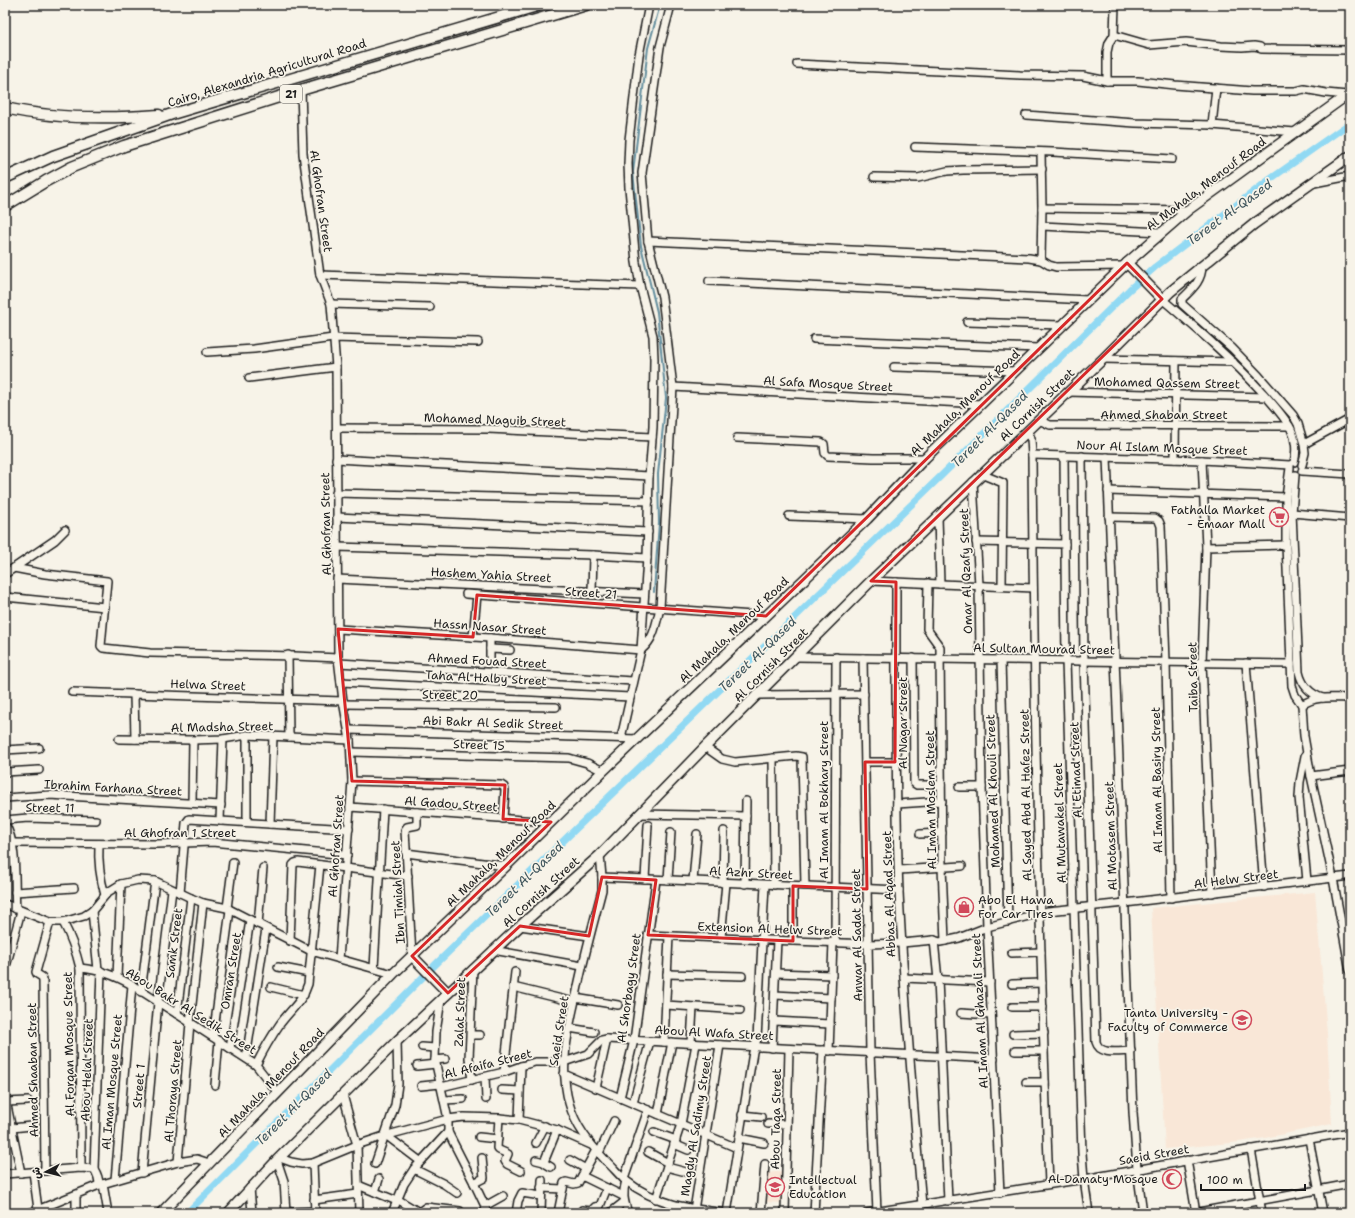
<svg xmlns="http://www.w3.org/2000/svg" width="1355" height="1218" viewBox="0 0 1355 1218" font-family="'Shantell Sans','Playpen Sans Arabic',sans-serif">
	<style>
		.built { fill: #f9e7d7 }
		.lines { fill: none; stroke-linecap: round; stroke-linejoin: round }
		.stream { stroke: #628d9d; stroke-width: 2 }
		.canal { stroke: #91d9f3; stroke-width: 7 }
		.minor-casing { stroke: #1c1c1c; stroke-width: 10 }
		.major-casing { stroke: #1c1c1c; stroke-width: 12 }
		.highway-casing { stroke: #1c1c1c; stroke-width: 13 }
		.minor { stroke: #f7f3e8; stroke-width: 7 }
		.major { stroke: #f7f3e8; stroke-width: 9 }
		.highway { stroke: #f7f3e8; stroke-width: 10 }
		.marked { fill: none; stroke: #d62828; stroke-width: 3; stroke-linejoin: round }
		.labels { text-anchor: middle; stroke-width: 3.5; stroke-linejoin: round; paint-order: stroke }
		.shield { fill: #f7f3e8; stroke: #5e5c59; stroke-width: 1 }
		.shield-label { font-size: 11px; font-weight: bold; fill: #1c1c1c }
		.street-label { font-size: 12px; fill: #1c1c1c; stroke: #f7f3e8 }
		.poi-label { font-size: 12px; fill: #1c1c1c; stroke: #f7f3e8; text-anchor: end }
		.water-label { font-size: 13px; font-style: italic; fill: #3f555c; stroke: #f7f3e8 }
	</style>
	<rect width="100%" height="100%" fill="#f7f3e8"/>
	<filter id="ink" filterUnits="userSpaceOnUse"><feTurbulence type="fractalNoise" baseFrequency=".025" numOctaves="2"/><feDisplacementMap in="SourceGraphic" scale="8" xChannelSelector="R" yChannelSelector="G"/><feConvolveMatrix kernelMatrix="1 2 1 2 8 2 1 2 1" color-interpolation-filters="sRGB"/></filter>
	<g filter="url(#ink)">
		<g class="built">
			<path d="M1315 892 1327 1033 1332 1124 1265 1138 1232 1143 1165 1149 1151 908Z"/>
			<path d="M783 1171 782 1203 766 1202 768 1173Z"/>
		</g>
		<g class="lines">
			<path class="stream" d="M654 592 659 523 658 474 666 398 657 312 641 246 633 172 648 48 660 5"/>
			<path class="canal" d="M187 1213 437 963 942 475 1130 289 1155 267 1269 180 1350 123"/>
			<defs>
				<g id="minor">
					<path d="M1114 35 1149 45 1186 42 1221 46 1242 47 1254 46 1260 47 1261 49 1350 50"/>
					<path d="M797 64 1020 75 1083 76 1107 81H1138L1175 85 1252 91H1296L1304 89 1326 93 1347 95"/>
					<path d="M1107 81V52L1109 43 1114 35 1115 5"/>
					<path d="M301 90 303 154 320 275 331 304 336 367 338 658 343 701 350 740 352 781 339 959"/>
					<path d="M1026 115 1135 123 1212 125 1295 132"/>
					<path d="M1212 125 1216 88"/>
					<path d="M915 147 1053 152 1172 159"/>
					<path d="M874 177 918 178 947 171 963 170 1042 169"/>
					<path d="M1314 183 1350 176"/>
					<path d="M1042 208 1188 210"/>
					<path d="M1042 226 1161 232"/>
					<path d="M648 241 1029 258 1041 260 1049 265 1056 267 1124 266"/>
					<path d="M1041 260 1042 208 1041 152"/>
					<path d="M1202 266C1202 281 1192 289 1182 299V304L1232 348 1259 376 1293 415 1298 424 1304 444 1305 453 1302 465"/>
					<path d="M320 275 640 286"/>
					<path d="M709 281 1088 300"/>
					<path d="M1162 299C1197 329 1232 359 1263 393 1273 404 1284 416 1291 429 1296 439 1297 452 1294 462"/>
					<path d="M331 304 430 307"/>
					<path d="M967 322 1061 325"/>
					<path d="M814 339 1038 348"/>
					<path d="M207 352 254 349 333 338 478 342"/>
					<path d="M1103 359 1233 362"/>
					<path d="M894 367 1015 371"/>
					<path d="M249 378 336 367"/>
					<path d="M673 387 981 404"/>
					<path d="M1068 392 1266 397"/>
					<path d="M1039 420 1050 425H1057L1289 426"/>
					<path d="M337 428 488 429 652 437"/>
					<path d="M1028 430 1031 439 1032 455C1034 698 1039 941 1049 1184"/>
					<path d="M737 438 821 442 824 444 825 453 828 456 873 458H925"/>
					<path d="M1304 444 1350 419"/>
					<path d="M1032 455 1202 460 1290 465"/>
					<path d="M1064 456 1066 661 1082 1153 1084 1179 1089 1213"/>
					<path d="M1082 456 1084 661 1096 1042C1100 1056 1120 1051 1131 1051"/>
					<path d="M1107 457 1133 1112 1137 1169 1143 1213"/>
					<path d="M336 459 649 476"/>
					<path d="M1175 459 1176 361"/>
					<path d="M1202 460 1206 547 1202 663 1212 893"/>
					<path d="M1290 468 1286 497V545L1292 686 1295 695 1302 705 1304 736 1311 776 1333 878 1350 971"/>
					<path d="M1302 471 1350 474"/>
					<path d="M981 474 1003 483 1002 586"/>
					<path d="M1295 475 1292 513 1299 672C1302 685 1310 694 1323 698"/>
					<path d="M973 482 979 585 982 787 987 927 1000 1193"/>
					<path d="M1108 491 1286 497"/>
					<path d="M336 493 649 501"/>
					<path d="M1292 513 1350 518"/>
					<path d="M789 516 867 519"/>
					<path d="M337 517 648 532"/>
					<path d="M938 517 940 584"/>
					<path d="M1109 517 1155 518 1159 521 1161 526 1166 662 1171 898"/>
					<path d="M976 542 1065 544"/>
					<path d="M337 547 593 555 647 558"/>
					<path d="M1206 547 1286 545"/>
					<path d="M14 568 45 574 107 581 101 646 103 648 150 653 295 656 338 658"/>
					<path d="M5 574 55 540 65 530"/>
					<path d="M337 579 644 594"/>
					<path d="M871 581 1033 588"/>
					<path d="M896 582C896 686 895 789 899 892 904 997 913 1101 922 1205"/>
					<path d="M928 583 927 629 940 647V650L942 867 945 941"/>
					<path d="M592 591 593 555"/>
					<path d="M466 594 766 616"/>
					<path d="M5 597 105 607"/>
					<path d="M338 629 490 638 641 650"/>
					<path d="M473 637 477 595"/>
					<path d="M490 649 510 650"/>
					<path d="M641 650C654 640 656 624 660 608L673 387 662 297 648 241 642 173 660 47 671 5"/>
					<path d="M288 655 289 737"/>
					<path d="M796 657 1291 664"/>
					<path d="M863 658 870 1053 877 1212"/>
					<path d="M913 658 914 783 917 785H941"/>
					<path d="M490 659V638"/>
					<path d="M1001 660 1008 922"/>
					<path d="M339 663 633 681"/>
					<path d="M1246 663 1264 887"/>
					<path d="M341 682 630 697"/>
					<path d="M72 692 343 701"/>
					<path d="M134 694 135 739"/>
					<path d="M758 695 864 694"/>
					<path d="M344 704 556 707"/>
					<path d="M1302 705C1316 695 1333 698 1350 698"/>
					<path d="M349 730 637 739"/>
					<path d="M247 735V822"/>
					<path d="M621 738 641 650 647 558 649 476 653 427 654 359 653 336 640 286 636 262 629 188 628 164 629 140 639 55 649 5"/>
					<path d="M119 739 193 740 223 739 247 735 350 740"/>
					<path d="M705 747 722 759 735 762 796 756 802 757 805 886"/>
					<path d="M5 750 39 748"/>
					<path d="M352 752 569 758 587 763 603 771"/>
					<path d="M1305 756 1300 782 1299 797 1307 881"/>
					<path d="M773 758 774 885"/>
					<path d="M865 762H895"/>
					<path d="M5 772 39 770"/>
					<path d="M1311 776 1350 771"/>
					<path d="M352 781 501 785 504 787 505 790 503 819"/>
					<path d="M959 787H982"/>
					<path d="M5 798 49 795 221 805"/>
					<path d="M192 803 193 740"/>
					<path d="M897 804 942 801"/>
					<path d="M350 807 551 822"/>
					<path d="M640 814 746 816"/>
					<path d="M5 820 28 818 96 820"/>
					<path d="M220 821 223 739"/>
					<path d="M5 824C18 845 14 883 16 909"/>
					<path d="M270 824 273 736"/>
					<path d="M920 834 942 833"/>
					<path d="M13 843 157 844 212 842 347 855"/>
					<path d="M99 844C98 862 100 878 105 895"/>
					<path d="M406 853 506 866"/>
					<path d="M600 855 602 877V890C593 925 583 960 576 996 568 1031 559 1067 569 1103 575 1126 590 1144 606 1161 613 1167 618 1174 625 1180 657 1205 689 1209 727 1213"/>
					<path d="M899 870 962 866"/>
					<path d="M602 877 899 890"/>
					<path d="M645 879 648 825"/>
					<path d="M668 880 671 832"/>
					<path d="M693 881 697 834"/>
					<path d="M723 883 724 831"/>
					<path d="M745 884 746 801"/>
					<path d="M15 892 74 888"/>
					<path d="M180 893 186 823 189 819 349 829"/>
					<path d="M5 904 50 922H63L84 916 92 911 108 892 121 884 138 880 155 881 191 898 203 903 227 908 311 951 393 974"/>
					<path d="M227 908 233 862"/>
					<path d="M92 911 98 970"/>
					<path d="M63 922C71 937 76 951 80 968L81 1168"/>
					<path d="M258 924 263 868"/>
					<path d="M520 926 589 936"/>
					<path d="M648 935 868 944 902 943 934 940 940 942 959 938 987 927 1048 911 1125 903 1350 876"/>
					<path d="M721 938 726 883"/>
					<path d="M934 940 938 980 948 1201"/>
					<path d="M290 941 293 865 295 863 298 862 408 876"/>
					<path d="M793 941V886"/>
					<path d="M835 942 836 657"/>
					<path d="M493 950 582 966"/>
					<path d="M1012 953 1041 952"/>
					<path d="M412 956 405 830 407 827 417 825V812"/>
					<path d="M7 963 21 911"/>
					<path d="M278 967 309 973"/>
					<path d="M80 968C100 970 114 975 132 985L256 1065 278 1093"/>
					<path d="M374 968 383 809"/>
					<path d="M776 973 832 975"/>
					<path d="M667 974 742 976"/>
					<path d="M117 977 121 884"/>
					<path d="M904 978 990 982"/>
					<path d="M1012 984 1042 983"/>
					<path d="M271 987 304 995"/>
					<path d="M513 987 574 1002"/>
					<path d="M141 992 155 881"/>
					<path d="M775 995 831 998"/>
					<path d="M575 998 618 1005"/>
					<path d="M441 1000 436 1032 435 1060 448 1119V1132L474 1183 485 1206 486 1213"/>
					<path d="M666 1005 740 1010"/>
					<path d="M1012 1007H1043"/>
					<path d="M961 1013 991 1015"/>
					<path d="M177 1014 191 898"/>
					<path d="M774 1021 830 1024"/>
					<path d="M569 1028 594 1032"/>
					<path d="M1013 1034 1044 1033"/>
					<path d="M471 1035H480"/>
					<path d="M213 1037 230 910"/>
					<path d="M664 1042 669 936"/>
					<path d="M691 1043 693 1007"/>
					<path d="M422 1047 435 1048"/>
					<path d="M230 1048 250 920"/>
					<path d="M772 1048 777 940"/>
					<path d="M829 1051 833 942"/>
					<path d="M1015 1051H1044"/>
					<path d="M246 1058 266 929"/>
					<path d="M435 1060 445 1059"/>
					<path d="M256 1065C263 1051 271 1037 280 1024 290 1010 303 1001 308 984L320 865"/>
					<path d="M417 1066 436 1064"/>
					<path d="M504 1072 515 972"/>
					<path d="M564 1074 737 1148"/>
					<path d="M485 1077 486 1099"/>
					<path d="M472 1080 469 1058 473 969"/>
					<path d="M1026 1082H1045"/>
					<path d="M215 1085 219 1041"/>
					<path d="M421 1086 440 1084"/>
					<path d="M441 1087 504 1072 521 1066 535 1062H564L588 1054 602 1040 607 1039 994 1059"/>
					<path d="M596 1088 607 1039"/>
					<path d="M502 1090 520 1091"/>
					<path d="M343 1095 357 1145 359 1213"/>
					<path d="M5 1096 21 1173"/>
					<path d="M620 1098 634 1040 656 880"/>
					<path d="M444 1100 463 1099"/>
					<path d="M6 1102 28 1101"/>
					<path d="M633 1103 650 1041"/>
					<path d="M658 1114 672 1042"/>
					<path d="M742 1115 761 1117"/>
					<path d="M499 1118 497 1148 499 1150 508 1154 505 1161 507 1164 521 1171"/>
					<path d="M519 1120 521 1066"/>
					<path d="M768 1124H787"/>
					<path d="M12 1128 31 1126"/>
					<path d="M654 1132 676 1140"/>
					<path d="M387 1136 420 1161"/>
					<path d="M479 1137 498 1139"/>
					<path d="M739 1138 764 1143"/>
					<path d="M1309 1139 1323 1213"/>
					<path d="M536 1143 545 1126"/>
					<path d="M674 1144 688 1150"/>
					<path d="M1251 1149 1262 1213"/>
					<path d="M648 1152 668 1163"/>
					<path d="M599 1153 614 1121"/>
					<path d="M280 1158 291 1162 302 1164 313 1163 357 1145 384 1136 448 1119 464 1117 499 1118 519 1120 557 1130 591 1145"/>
					<path d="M277 1160 284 1181 286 1213"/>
					<path d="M536 1160 544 1162"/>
					<path d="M570 1160 586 1169"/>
					<path d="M1187 1160 1196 1213"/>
					<path d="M178 1162 190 1023 203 903"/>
					<path d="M313 1163 315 1213"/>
					<path d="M375 1164 395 1105 398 1084 397 1041"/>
					<path d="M551 1167 546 1164 544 1162 557 1130"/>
					<path d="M667 1167 686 1172"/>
					<path d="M94 1169 101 971"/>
					<path d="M414 1169 444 1184 457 1193"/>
					<path d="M45 1171 43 980 42 977 37 974 36 972 50 922"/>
					<path d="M33 1172 38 1209"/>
					<path d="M142 1173 158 1002 172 890"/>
					<path d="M5 1174 81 1168 94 1169C98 1175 99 1179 99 1185"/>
					<path d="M582 1176 623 1196"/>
					<path d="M624 1179 648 1110"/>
					<path d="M115 1180 132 985"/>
					<path d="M626 1181C622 1193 624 1201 628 1213"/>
					<path d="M474 1183 484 1178 482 1158"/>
					<path d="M103 1184 108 1213"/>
					<path d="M358 1185 397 1201"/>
					<path d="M250 1188 252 1213"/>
					<path d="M541 1188 563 1189"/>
					<path d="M375 1192 379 1179"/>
					<path d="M76 1195V1213"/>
					<path d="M397 1199 419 1212 426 1207 460 1211"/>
					<path d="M656 1199 681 1124 696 1044"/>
					<path d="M314 1200 358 1194"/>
					<path d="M485 1206 503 1196"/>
					<path d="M694 1210 720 1045"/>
					<path d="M286 1212 315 1211"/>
					<path d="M30 1213 99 1185 178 1162 197 1159 209 1163"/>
					<path d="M392 1213 404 1184 414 1169 448 1132"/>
					<path d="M516 1213 518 1201 522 1193 541 1196"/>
					<path d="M541 1213 542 1180"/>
					<path d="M558 1213 564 1183 566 1182 574 1184 578 1183 596 1150"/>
					<path d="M580 1213 582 1210 591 1211 595 1207 600 1206 607 1188"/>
					<path d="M610 1213 624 1202"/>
					<path d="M727 1213 753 1052 757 1039 765 885"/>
					<path d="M761 1213 765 1164"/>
					<path d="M785 1213 789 1049"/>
					<path d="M814 1213 823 1050"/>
					<path d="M867 1213 1084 1179 1350 1132"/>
					<path d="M1193 1213 1350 1184"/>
				</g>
				<g id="major">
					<path d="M1127 263 1162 299"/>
					<path d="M412 956 448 993"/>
					<path d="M161 1213 393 974 506 866 603 771 766 616 867 519 925 458 1127 263 1188 210 1350 93"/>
					<path d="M228 1213 277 1160 397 1041 520 926 600 855 705 747 871 581 1103 359 1170 292 1254 224 1350 156"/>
				</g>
				<g id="highway">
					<path d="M5 108C55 119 108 119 159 115"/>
					<path d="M5 178 53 156 172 114 540 5"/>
					<path d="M5 206 46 181 72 167 124 146 301 90 586 5"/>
				</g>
			</defs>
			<use href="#minor" class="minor-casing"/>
			<use href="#major" class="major-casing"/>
			<use href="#highway" class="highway-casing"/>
			<use href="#minor" class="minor"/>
			<use href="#major" class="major"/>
			<use href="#highway" class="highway"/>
		</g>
	</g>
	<path class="marked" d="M1127 263 1162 299 871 581 896 582 895 762H865L867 889 793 886V941L648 935 656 880 602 877 589 936 520 926 448 993 412 956 551 822 503 819 505 785 352 781 338 629 473 637 477 595 766 616Z"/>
	<defs>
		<symbol id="supermarket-ring" viewBox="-11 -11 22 22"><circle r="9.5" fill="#f7f3e8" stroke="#d1495b" stroke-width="1.5"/><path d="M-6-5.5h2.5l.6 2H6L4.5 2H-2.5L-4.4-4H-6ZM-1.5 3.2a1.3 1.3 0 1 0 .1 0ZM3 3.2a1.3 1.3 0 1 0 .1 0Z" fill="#d1495b"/></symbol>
		<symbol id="shop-ring" viewBox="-11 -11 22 22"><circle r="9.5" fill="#f7f3e8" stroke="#d1495b" stroke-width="1.5"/><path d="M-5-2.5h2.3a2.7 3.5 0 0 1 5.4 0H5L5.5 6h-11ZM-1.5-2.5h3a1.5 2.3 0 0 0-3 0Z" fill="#d1495b"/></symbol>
		<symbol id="university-ring" viewBox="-11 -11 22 22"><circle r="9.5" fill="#f7f3e8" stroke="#d1495b" stroke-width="1.5"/><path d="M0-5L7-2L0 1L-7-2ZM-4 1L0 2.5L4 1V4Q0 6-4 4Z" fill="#d1495b"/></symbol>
		<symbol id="mosque-ring" viewBox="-11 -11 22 22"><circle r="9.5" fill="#f7f3e8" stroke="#d1495b" stroke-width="1.5"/><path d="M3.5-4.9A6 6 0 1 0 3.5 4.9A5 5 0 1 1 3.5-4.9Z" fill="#d1495b"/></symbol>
		<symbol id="school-ring" viewBox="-11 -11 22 22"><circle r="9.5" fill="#f7f3e8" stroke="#d1495b" stroke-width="1.5"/><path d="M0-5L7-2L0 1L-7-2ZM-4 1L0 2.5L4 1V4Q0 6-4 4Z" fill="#d1495b"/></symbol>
	</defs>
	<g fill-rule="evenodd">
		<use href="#supermarket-ring" x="1268" y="506" width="22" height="22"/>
		<use href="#shop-ring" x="953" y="896" width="22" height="22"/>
		<use href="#university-ring" x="1231" y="1009" width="22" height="22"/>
		<use href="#mosque-ring" x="1161" y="1168" width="22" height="22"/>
		<use href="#school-ring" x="764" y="1176" width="22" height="22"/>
	</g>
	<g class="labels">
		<rect class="shield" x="280" y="85" width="22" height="18" rx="3"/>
		<g class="shield-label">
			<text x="291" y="98">21</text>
		</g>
		<g class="street-label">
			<text transform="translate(267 73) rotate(-17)" y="4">Cairo, Alexandria Agricultural Road</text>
			<text transform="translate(1206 184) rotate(-37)" y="4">Al Mahala, Menouf Road</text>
			<text transform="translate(321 201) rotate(82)" y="4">Al Ghofran Street</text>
			<text transform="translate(1167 383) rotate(1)" y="4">Mohamed Qassem Street</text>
			<text transform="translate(828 384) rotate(3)" y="4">Al Safa Mosque Street</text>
			<text transform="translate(965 403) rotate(-44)" y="4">Al Mahala, Menouf Road</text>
			<text transform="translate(1037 405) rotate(-44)" y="4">Al Cornish Street</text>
			<text x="1164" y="419">Ahmed Shaban Street</text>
			<text transform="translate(495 420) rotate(2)" y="4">Mohamed Naguib Street</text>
			<text transform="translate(1162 448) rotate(2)" y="4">Nour Al Islam Mosque Street</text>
			<text transform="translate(326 524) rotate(-91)" y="4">Al Ghofran Street</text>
			<text transform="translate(966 571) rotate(-92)" y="4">Omar Al Qzafy Street</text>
			<text transform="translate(491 575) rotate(3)" y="4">Hashem Yahia Street</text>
			<text transform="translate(591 593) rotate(4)" y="4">Street 21</text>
			<text transform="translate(490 627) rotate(4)" y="4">Hassn Nasar Street</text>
			<text transform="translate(734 630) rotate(-44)" y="4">Al Mahala, Menouf Road</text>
			<text transform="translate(1044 649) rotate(1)" y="4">Al Sultan Mourad Street</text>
			<text transform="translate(487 661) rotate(3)" y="4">Ahmed Fouad Street</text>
			<text transform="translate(771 665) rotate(-45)" y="4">Al Cornish Street</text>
			<text transform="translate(1193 677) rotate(-91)" y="4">Taiba Street</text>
			<text transform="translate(486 678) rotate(3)" y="4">Taha Al Halby Street</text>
			<text transform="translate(208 685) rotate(2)" y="4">Helwa Street</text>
			<text transform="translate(450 695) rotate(1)" y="4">Street 20</text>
			<text transform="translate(493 723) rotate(2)" y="4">Abi Bakr Al Sedik Street</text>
			<text transform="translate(903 723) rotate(-90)" y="4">Al Nagar Street</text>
			<text transform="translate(222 727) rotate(-1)" y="4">Al Madsha Street</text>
			<text transform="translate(479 745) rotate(2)" y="4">Street 15</text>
			<text transform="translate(1076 770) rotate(-92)" y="4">Al Etimad Street</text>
			<text transform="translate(1157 780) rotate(-91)" y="4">Al Imam Al Basiry Street</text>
			<text transform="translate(113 788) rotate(3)" y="4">Ibrahim Farhana Street</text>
			<text transform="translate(993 791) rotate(-92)" y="4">Mohamed Al Khouli Street</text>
			<text transform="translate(1026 795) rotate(-91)" y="4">Al Sayed Abd Al Hafez Street</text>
			<text transform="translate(824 800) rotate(-90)" y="4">Al Imam Al Bokhary Street</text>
			<text transform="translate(931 800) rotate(-91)" y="4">Al Imam Moslem Street</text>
			<text transform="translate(451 804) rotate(4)" y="4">Al Gadou Street</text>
			<text transform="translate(50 808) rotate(1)" y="4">Street 11</text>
			<text transform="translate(1060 823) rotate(-92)" y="4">Al Mutawakel Street</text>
			<text x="180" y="837">Al Ghofran 1 Street</text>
			<text transform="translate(1111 836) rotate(-92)" y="4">Al Motasem Street</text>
			<text transform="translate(336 846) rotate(-86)" y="4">Al Ghofran Street</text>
			<text transform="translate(501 854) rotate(-44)" y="4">Al Mahala, Menouf Road</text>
			<text transform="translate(751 873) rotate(3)" y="4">Al Azhr Street</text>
			<text transform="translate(1236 879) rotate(-7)" y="4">Al Helw Street</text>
			<text transform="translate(398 892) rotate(-93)" y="4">Ibn Timiah Street</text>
			<text transform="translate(541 892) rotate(-42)" y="4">Al Cornish Street</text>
			<text transform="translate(889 894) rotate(-92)" y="4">Abbas Al Aqad Street</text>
			<text transform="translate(770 929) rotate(2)" y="4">Extension Al Helw Street</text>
			<text transform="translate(857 935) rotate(-91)" y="4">Anwar Al Sadat Street</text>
			<text transform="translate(174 943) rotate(-83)" y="4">Samk Street</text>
			<text transform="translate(231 971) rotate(-81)" y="4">Omran Street</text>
			<text transform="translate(629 988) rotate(-82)" y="4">Al Shorbagy Street</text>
			<text transform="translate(191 1011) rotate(32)" y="4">Abou Bakr Al Sedik Street</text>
			<text transform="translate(980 1011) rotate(-93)" y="4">Al Imam Al Ghazali Street</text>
			<text transform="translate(460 1012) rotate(-88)" y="4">Zalat Street</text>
			<text transform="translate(559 1031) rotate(-81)" y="4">Saeid Street</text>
			<text transform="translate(714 1033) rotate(3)" y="4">Abou Al Wafa Street</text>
			<text transform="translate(69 1044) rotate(-91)" y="4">Al Forqan Mosque Street</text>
			<text transform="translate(488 1064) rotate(-14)" y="4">Al Afaifa Street</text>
			<text transform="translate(33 1070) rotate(-91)" y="4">Ahmed Shaaban Street</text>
			<text transform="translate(87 1070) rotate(-88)" y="4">Abou Helal Street</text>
			<text transform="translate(112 1082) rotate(-85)" y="4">Al Iman Mosque Street</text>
			<text transform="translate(271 1083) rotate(-46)" y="4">Al Mahala, Menouf Road</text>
			<text transform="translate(139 1086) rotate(-85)" y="4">Street 1</text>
			<text transform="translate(173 1091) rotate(-85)" y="4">Al Thoraya Street</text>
			<text transform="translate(776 1119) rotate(-89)" y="4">Abou Taqa Street</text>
			<text transform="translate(696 1126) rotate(-81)" y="4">Magdy Al Sadimy Street</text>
			<text transform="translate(1154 1155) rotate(-10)" y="4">Saeid Street</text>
		</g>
		<g class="poi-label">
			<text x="1265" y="514">Fathalla Market<tspan x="1265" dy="14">- Emaar Mall</tspan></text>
			<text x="978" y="904" text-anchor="start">Abo El Hawa<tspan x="978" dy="14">For Car Tires</tspan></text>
			<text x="1228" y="1017">Tanta University -<tspan x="1228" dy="14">Faculty of Commerce</tspan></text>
			<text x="1158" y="1183">Al-Damaty Mosque</text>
			<text x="789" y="1184" text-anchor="start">Intellectual<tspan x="789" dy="14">Education</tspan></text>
		</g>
		<g class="water-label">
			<text transform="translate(1229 212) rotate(-36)" y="5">Tereet Al-Qased</text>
			<text transform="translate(989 429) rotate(-45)" y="5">Tereet Al-Qased</text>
			<text transform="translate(757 654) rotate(-44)" y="5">Tereet Al-Qased</text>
			<text transform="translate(524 879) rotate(-44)" y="5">Tereet Al-Qased</text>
			<text transform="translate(293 1107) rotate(-45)" y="5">Tereet Al-Qased</text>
		</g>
	</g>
	<rect width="1355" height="1218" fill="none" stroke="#f7f3e8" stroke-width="20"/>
	<rect x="10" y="10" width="1335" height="1198" fill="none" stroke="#1c1c1c" stroke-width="1.5" filter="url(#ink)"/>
	<g transform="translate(46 1172) rotate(263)" stroke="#f7f3e8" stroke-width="3" paint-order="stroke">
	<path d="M0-3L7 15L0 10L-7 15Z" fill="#1c1c1c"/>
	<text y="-6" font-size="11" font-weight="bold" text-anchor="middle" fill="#1c1c1c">ش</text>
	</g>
	<path d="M1201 1184v6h104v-6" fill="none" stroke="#1c1c1c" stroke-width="2"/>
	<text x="1207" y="1184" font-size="12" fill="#1c1c1c" stroke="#f7f3e8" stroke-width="3" paint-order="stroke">100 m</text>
</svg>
